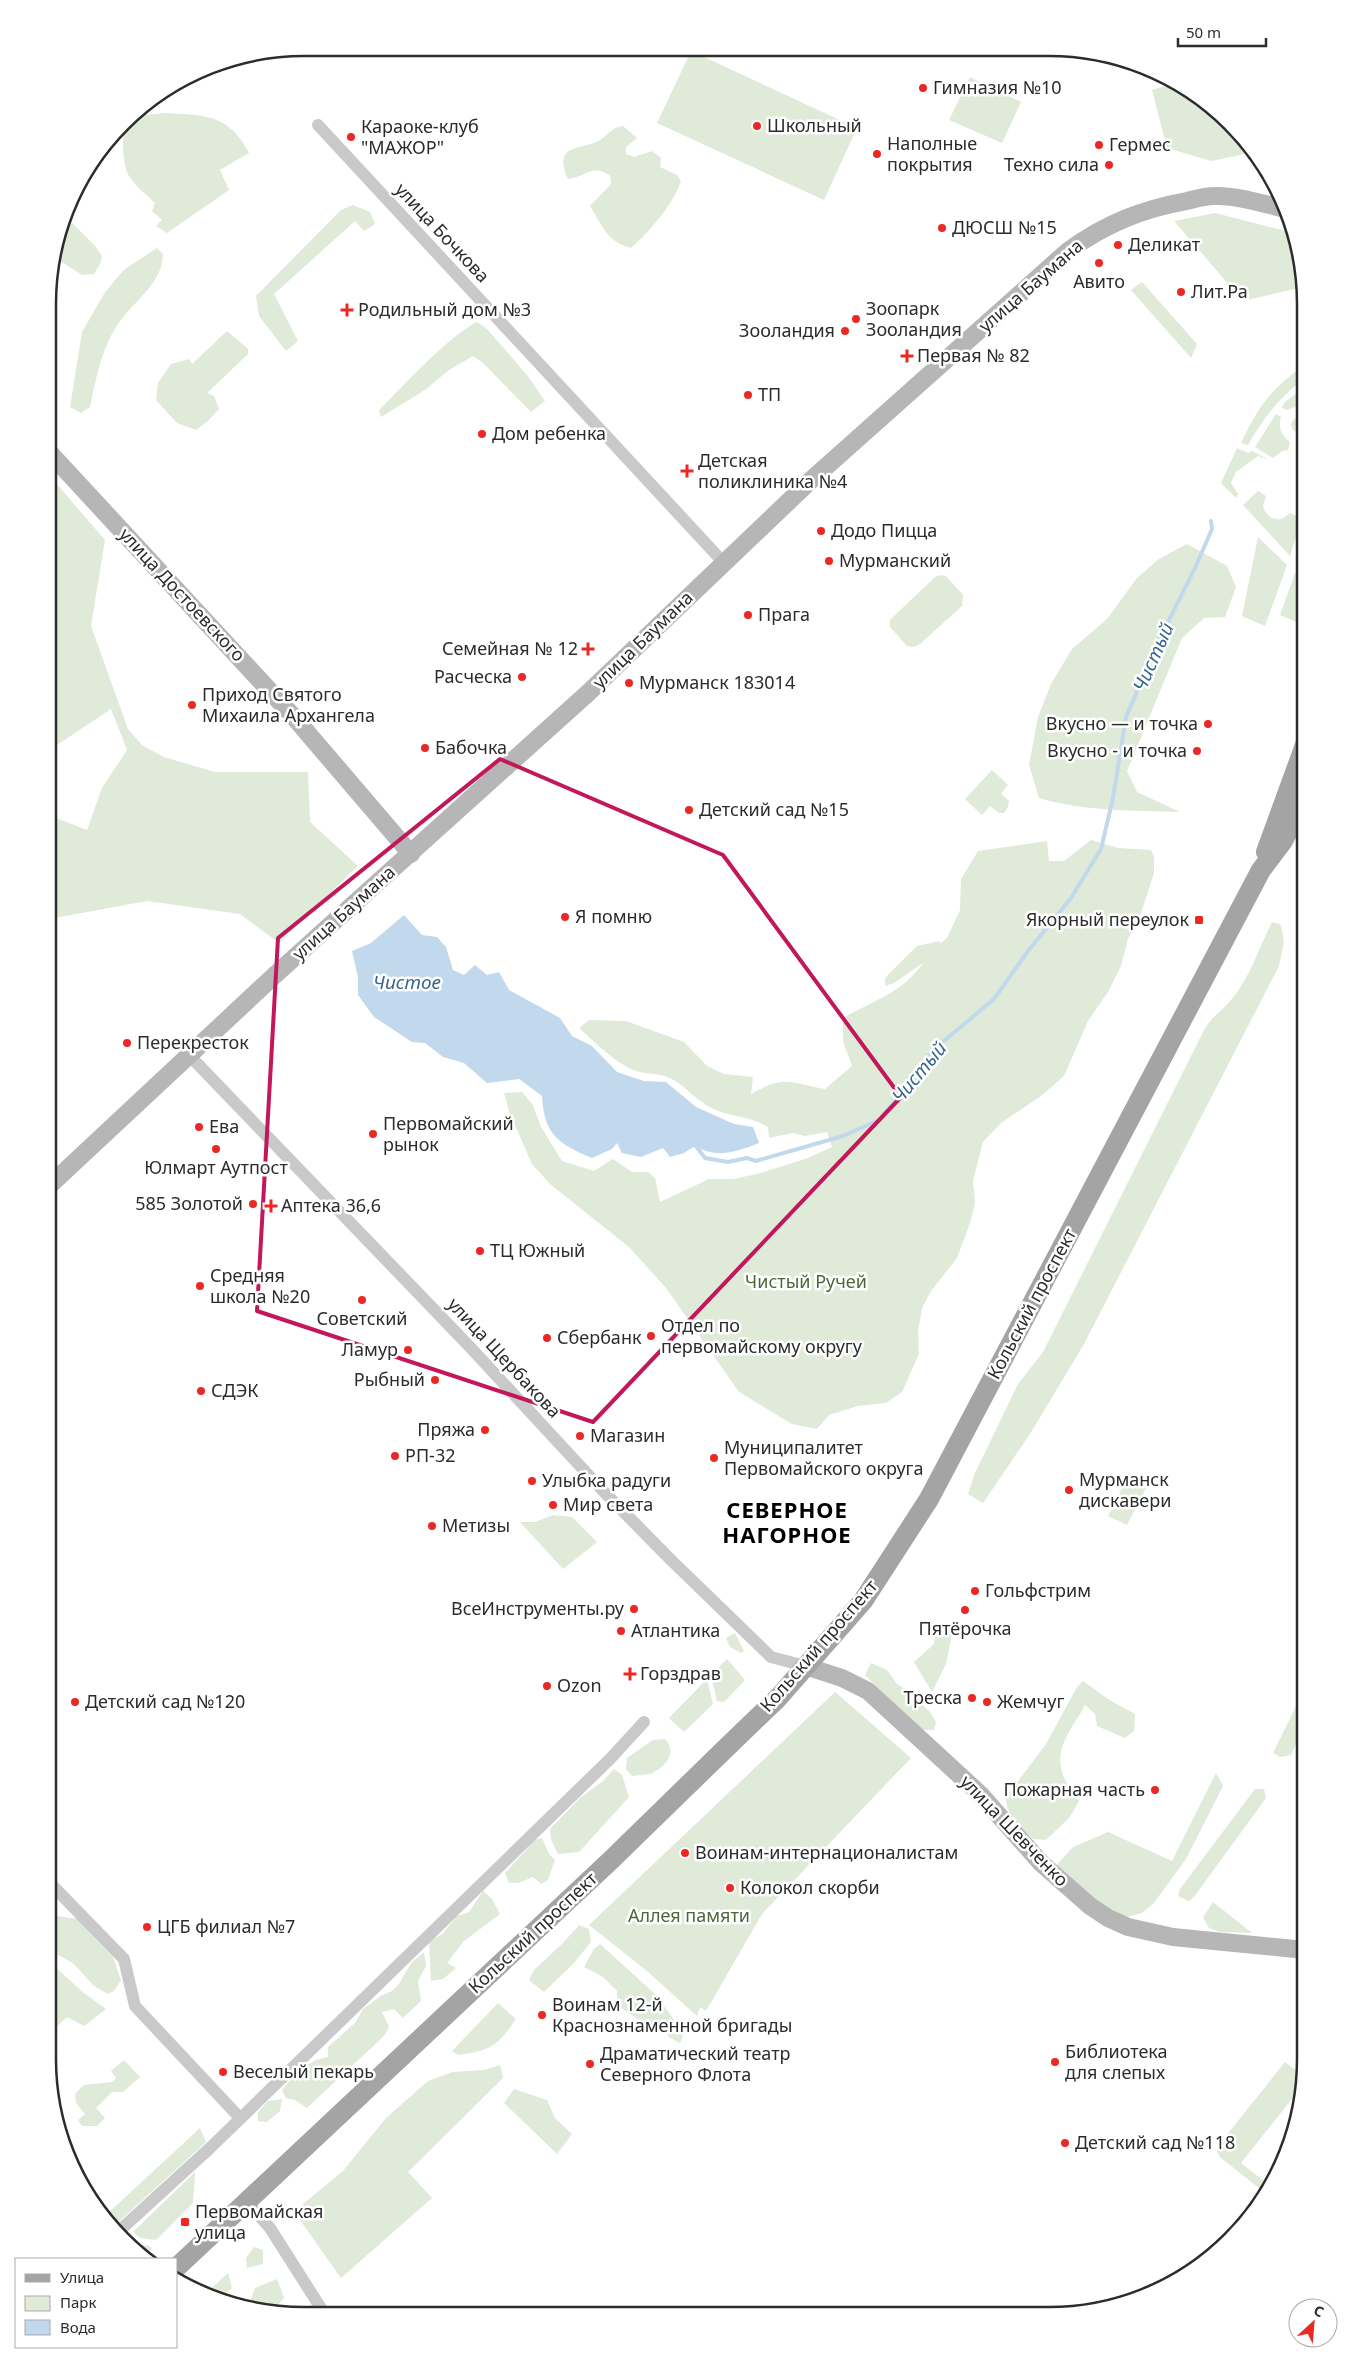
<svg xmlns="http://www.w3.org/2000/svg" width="1353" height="2363" viewBox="0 0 1353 2363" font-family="'Noto Sans',sans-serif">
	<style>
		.green { fill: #e0ead8; fill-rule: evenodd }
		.water { fill: #c2d8ec }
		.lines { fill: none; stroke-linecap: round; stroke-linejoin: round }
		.stream { stroke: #c2d8ec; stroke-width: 4 }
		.street { stroke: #c9c9c9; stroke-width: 12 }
		.secondary { stroke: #b6b6b6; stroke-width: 18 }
		.primary { stroke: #a4a4a4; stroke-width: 20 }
		.marked { fill: none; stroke: #c2185b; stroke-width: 4; stroke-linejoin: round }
		.poi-dot { fill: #ec2824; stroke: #fff; stroke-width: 2 }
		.labels { text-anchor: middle; stroke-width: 5; stroke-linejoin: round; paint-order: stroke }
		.poi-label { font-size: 18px; fill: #2c2c2c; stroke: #fff; text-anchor: start }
		.street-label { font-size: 18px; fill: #2c2c2c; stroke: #fff }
		.park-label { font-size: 18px; fill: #4a6838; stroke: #fff }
		.water-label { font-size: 19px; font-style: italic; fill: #376590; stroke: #fff }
		.district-label { font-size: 22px; font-weight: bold; letter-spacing: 1px; fill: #000; stroke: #fff }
		.rim { fill: none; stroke: #2c2c2c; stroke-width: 2.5 }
	</style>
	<rect width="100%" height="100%" fill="#fff"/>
	<g class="green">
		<path d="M691 51 857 128 824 200 657 123Z"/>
		<path d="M970 77 1021 102 1002 143 949 120Z"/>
		<path d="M1176 83 1218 111 1254 152 1211 161 1167 148 1152 90Z"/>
		<path d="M163 113C202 115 229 113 249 153L220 170 229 190 167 233 156 226 162 220 152 211 155 203C147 195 131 183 127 172 123 162 120 126 129 120 138 114 152 115 163 113Z"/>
		<path d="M623 126 637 138 626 147V154L634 157 652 151 661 158 660 167 677 175 681 181C673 205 649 232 631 248 607 242 602 225 590 206L611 184 610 176C593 163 586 177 568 179 552 142 582 151 600 140 609 134 612 127 623 126Z"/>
		<path d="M353 205 370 212 375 224 364 231 355 221 274 294 298 341 286 351 259 316 256 296 341 210Z"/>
		<path d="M1215 213 1294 233 1303 287 1243 301 1174 221Z"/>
		<path d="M66 217 95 246 102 256 100 264 94 274 82 275 54 257Z"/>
		<path d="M157 248 163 254C162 286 132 301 116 327 101 351 96 379 90 407L81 413 70 407 82 332 104 294 115 280 125 269Z"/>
		<path d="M1142 282 1197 344 1191 358 1131 290Z"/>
		<path d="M477 322 487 329 528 376 545 401 531 412 482 362 473 356 449 370 425 390 381 417 379 410 387 402C410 379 449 336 477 322Z"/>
		<path d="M227 331 248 349V354L207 393 214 396 219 409 209 420 196 430 177 423 156 400 158 383 171 364 189 359 192 364Z"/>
		<path d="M1305 365V378C1280 397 1263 418 1248 445L1241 443C1259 406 1271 388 1305 365Z"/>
		<path d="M1305 386V408L1295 407 1287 410 1282 408 1284 403Z"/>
		<path d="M1276 414 1281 417C1278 428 1281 435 1290 442L1288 450 1282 451 1273 458 1255 447Z"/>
		<circle cx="1298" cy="425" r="7"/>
		<path d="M1305 442V465L1302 457 1296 452 1298 443Z"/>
		<path d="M1237 448 1248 453 1252 451 1271 461 1258 456 1236 472 1231 483 1238 494 1236 498 1221 483Z"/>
		<path d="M49 475 105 540 91 626 128 729 143 746 164 757 215 772H308L310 822 358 866 279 943 240 914 147 901 49 919ZM111 709 127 750 102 788 87 830 56 818 57 745Z"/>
		<path d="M1258 491 1266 496 1263 506C1266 516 1272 520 1282 519L1290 513 1302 518 1290 556 1243 505Z"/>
		<path d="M1258 537 1287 565 1265 626 1242 616Z"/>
		<path d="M1187 544 1227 566 1236 587 1225 617 1204 618 1182 638 1127 771 1137 792 1180 812C1133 810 1085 812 1039 798L1029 765 1038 717 1051 684 1072 649 1107 619 1137 578 1159 559Z"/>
		<path d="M1295 573 1305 584V614L1301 612 1296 622 1280 615Z"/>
		<path d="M941 575 946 576 963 595 962 606 920 644 914 647 907 646 890 627V620L935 577Z"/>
		<path d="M992 770 1008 785 1001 794 1009 801 1008 807 1004 813H999L990 806 982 815 965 799Z"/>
		<path d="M1091 840 1118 848 1151 850 1154 857V873L1140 916 1128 939 1121 966 1108 992 1088 1021 1064 1076 1041 1096 1001 1123 983 1142 973 1181 975 1203 970 1223 957 1258 931 1291 922 1308 918 1332 919 1354 902 1392 886 1403 858 1406 829 1415 817 1429 792 1424 739 1392 666 1288 629 1247 550 1184 532 1164 510 1114 504 1093 522 1092 533 1105 541 1127 562 1161 594 1171 613 1159 632 1172H648L655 1178 660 1202 709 1179H733L757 1174 808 1158 832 1147 827 1132 805 1136 793 1133 769 1138 768 1127C747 1115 733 1118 714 1109 697 1102 686 1086 670 1078 658 1072 645 1075 633 1070 613 1061 596 1043 579 1028L589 1020 626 1021 684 1042 707 1066 724 1074 753 1077 751 1094C786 1074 790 1083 825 1089L852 1066 843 1041V1018C874 1000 901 994 923 963L894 983 885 986V978L917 946 939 941 941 943 947 938 960 910 961 879 978 851 1047 841 1049 861H1064Z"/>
		<path d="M1272 922 1281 925 1284 942 1279 966 1084 1344 1030 1434 983 1503 968 1494 975 1473 1018 1384 1043 1352 1204 1030C1213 1015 1220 1013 1230 1001 1249 980 1259 948 1272 922Z"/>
		<path d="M1128 1477 1147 1486 1127 1525 1108 1516Z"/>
		<path d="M553 1515 572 1517 597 1542 563 1569 520 1522H535Z"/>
		<path d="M936 1626 952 1634 946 1664 932 1692 914 1662 934 1644Z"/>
		<path d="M735 1633 744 1651 741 1653 730 1647 726 1638Z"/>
		<path d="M727 1659 745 1680 724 1702 717 1701 711 1675Z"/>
		<path d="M871 1663 887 1670 897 1684 910 1692 930 1712 936 1722 934 1730H920L865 1675Z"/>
		<path d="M707 1679 713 1704 684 1732 669 1718Z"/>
		<path d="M1083 1681 1108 1699 1135 1714 1134 1731 1125 1738 1097 1726 1095 1714 1085 1705C1078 1719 1066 1733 1062 1748 1057 1763 1063 1785 1077 1793L1079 1801 1070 1817 1046 1840 1033 1839C1021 1828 1005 1814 1006 1797L1046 1744 1077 1687Z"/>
		<path d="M1305 1688V1725L1291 1755 1280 1757 1273 1753Z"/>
		<path d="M835 1692 911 1758 762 1914 706 2011 700 2007 697 2016 647 1971 589 1925Z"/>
		<path d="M665 1739C678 1752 666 1766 652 1773 647 1775 638 1775 632 1776L626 1769 627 1758 653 1740Z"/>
		<path d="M614 1769 622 1775 629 1797 579 1852 558 1854 551 1840 550 1829 580 1798 603 1781Z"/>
		<path d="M1216 1773 1223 1786 1186 1859 1153 1904 1142 1913 1127 1917 1112 1915 1054 1868 1073 1847 1108 1832 1172 1861Z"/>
		<path d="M1255 1789H1264L1266 1798 1194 1897 1189 1901 1178 1896 1180 1889Z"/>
		<path d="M542 1838 549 1854 555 1860 548 1880 541 1884 533 1877 518 1883H509L505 1873 535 1840Z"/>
		<path d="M483 1891 492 1899 500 1914 463 1942 447 1963 456 1968 443 1979 431 1981 429 1942 442 1934 457 1916 469 1912Z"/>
		<path d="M1213 1902 1252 1933 1220 1932 1209 1928 1203 1917Z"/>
		<path d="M52 1915 77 1919 113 1957 121 1980 114 1991 108 1994 94 1986 74 1964 48 1949V1916Z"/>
		<path d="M579 1925 589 1929 591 1942 573 1964 544 1992 529 1980 534 1970 564 1942Z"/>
		<path d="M600 1944 655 1994 684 2033 680 2043 669 2037 663 2028 639 2020 617 2005V1991L603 1977 584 1967 594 1949Z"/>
		<path d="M424 1952 426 1966 418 1981 421 2001 403 2018 394 2009 382 2012 389 2027 384 2036 307 2108 295 2100 286 2098 282 2090C295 2075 307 2060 328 2057V2047L355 2023 363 2009 381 1996 392 1991 399 1984 411 1963Z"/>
		<path d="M48 1964 55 1967 84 1993 106 2009 84 2026 67 2017 48 2035Z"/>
		<path d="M498 2003 516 2019C497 2047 491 2050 458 2055L452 2051Z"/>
		<path d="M124 2060 140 2077 123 2092H112L96 2108 105 2118 97 2126H82L78 2120 85 2114 76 2103 75 2094 84 2085 112 2082 116 2078 111 2071Z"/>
		<path d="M1285 2062 1305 2077 1303 2085 1241 2163 1269 2185 1265 2193 1220 2157 1217 2152 1218 2146Z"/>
		<path d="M500 2065 503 2078 408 2172 432 2198 341 2278 300 2220 303 2204 343 2171 386 2118 428 2081 453 2072 484 2070Z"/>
		<path d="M514 2089 547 2100 555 2118 572 2134 557 2154 504 2103Z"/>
		<path d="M282 2099 280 2111 267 2122 258 2121V2112L268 2101Z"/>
		<path d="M200 2128 206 2142 114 2226 105 2216Z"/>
		<path d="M195 2172 193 2203 156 2240 140 2238 133 2232Z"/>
		<path d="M147 2245 152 2248 144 2258 132 2246Z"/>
		<path d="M254 2247 263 2250V2264L247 2268 246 2258Z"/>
		<path d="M228 2273 232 2288C222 2297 216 2300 204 2295Z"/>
		<path d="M277 2279 284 2298 270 2313 248 2307 255 2288Z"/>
	</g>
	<path class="water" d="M404 915 422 935 437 937 446 947 453 970 464 975 475 965 487 975 499 972 509 990 560 1018 572 1036 592 1046 617 1072 644 1081 666 1082 696 1107 734 1124 753 1127 759 1143C736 1152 717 1159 695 1146L684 1153 670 1157 663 1148 641 1157 622 1153 617 1143 612 1149 592 1158C558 1144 544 1134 542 1096L519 1079 487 1083 464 1063 443 1057 425 1043 412 1042 374 1017 358 995V977L352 951 371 943Z"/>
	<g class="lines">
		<path class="stream" d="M696 1146 705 1158 728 1162 747 1158 756 1161 843 1136 879 1120 900 1095 902 1087 932 1051 994 999 1028 951 1071 898 1101 849 1113 798 1126 717 1161 636 1195 568 1212 529 1211 521"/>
		<g class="street">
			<path d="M318 125 724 563"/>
			<path d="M189 1055 470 1347 606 1494 670 1559 771 1657 805 1666"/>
			<path d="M48 1881 124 1959 135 2006 240 2118"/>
			<path d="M247 2202 270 2228 324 2313"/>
			<path d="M119 2231 210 2148 610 1759 644 1722"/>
		</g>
		<g class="secondary">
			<path d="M49 452 293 716 411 854"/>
			<path d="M49 1186 276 974 588 693 810 481 1068 251C1105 224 1142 209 1187 201 1195 199 1205 196 1214 196 1237 195 1263 204 1286 209"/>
			<path d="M805 1666 842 1678 868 1691 980 1794 1041 1863 1090 1906 1108 1918 1128 1927 1173 1937 1305 1950"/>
		</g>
		<g class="primary">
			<path d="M1266 852 1305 745"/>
			<path d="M176 2268 610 1861 725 1749 778 1698 863 1601 929 1499 1261 870 1283 841 1305 798"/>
		</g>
	</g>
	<path class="marked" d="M500 759 723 855 901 1097 593 1422 257 1311 278 938Z"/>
	<g class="poi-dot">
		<circle cx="923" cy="88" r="5"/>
		<circle cx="757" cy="126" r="5"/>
		<circle cx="351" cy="137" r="5"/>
		<circle cx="1099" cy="145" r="5"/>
		<circle cx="877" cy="154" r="5"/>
		<circle cx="1109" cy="165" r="5"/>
		<circle cx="942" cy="228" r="5"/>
		<circle cx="1118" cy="245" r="5"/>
		<circle cx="1099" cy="263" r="5"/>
		<circle cx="1181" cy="292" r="5"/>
		<path d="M344.5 302.5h5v5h5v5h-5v5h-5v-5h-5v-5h5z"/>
		<circle cx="856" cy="319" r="5"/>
		<circle cx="845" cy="331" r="5"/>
		<path d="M904.5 348.5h5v5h5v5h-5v5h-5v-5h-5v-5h5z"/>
		<circle cx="748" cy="395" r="5"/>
		<circle cx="482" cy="434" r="5"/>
		<path d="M684.5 463.5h5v5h5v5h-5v5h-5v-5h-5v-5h5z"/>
		<circle cx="821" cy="531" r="5"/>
		<circle cx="829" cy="561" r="5"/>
		<circle cx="748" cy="615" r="5"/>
		<path d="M585.5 641.5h5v5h5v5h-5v5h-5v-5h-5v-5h5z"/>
		<circle cx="522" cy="677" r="5"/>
		<circle cx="629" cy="683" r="5"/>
		<circle cx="192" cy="705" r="5"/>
		<circle cx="1208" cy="724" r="5"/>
		<circle cx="425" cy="748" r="5"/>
		<circle cx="1197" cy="751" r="5"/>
		<circle cx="689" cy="810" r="5"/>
		<circle cx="565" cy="917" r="5"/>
		<rect x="1194" y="915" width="10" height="10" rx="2.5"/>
		<circle cx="127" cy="1043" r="5"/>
		<circle cx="199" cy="1127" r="5"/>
		<circle cx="373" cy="1134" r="5"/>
		<circle cx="216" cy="1149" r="5"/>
		<circle cx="253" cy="1204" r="5"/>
		<path d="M268.5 1198.5h5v5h5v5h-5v5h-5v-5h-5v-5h5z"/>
		<circle cx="480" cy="1251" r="5"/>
		<circle cx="200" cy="1286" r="5"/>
		<circle cx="362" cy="1300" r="5"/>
		<circle cx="651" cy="1336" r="5"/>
		<circle cx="547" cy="1338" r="5"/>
		<circle cx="408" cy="1350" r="5"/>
		<circle cx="435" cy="1380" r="5"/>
		<circle cx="201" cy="1391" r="5"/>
		<circle cx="485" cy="1430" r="5"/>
		<circle cx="580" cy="1436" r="5"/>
		<circle cx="395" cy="1456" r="5"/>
		<circle cx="714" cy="1458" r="5"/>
		<circle cx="532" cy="1481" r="5"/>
		<circle cx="1069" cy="1490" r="5"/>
		<circle cx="553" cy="1505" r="5"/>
		<circle cx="432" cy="1526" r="5"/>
		<circle cx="975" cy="1591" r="5"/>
		<circle cx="634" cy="1609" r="5"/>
		<circle cx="965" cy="1610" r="5"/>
		<circle cx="621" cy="1631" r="5"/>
		<path d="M627.5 1666.5h5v5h5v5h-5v5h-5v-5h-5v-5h5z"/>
		<circle cx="547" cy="1686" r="5"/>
		<circle cx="972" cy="1698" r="5"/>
		<circle cx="75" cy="1702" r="5"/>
		<circle cx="987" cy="1702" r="5"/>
		<circle cx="1155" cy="1790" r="5"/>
		<circle cx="685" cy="1853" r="5"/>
		<circle cx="730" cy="1888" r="5"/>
		<circle cx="147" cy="1927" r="5"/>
		<circle cx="542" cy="2015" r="5"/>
		<circle cx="1055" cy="2062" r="5"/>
		<circle cx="590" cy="2064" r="5"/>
		<circle cx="223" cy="2072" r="5"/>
		<circle cx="1065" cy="2143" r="5"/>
		<rect x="180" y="2217" width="10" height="10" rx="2.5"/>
	</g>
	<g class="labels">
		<g class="poi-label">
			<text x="933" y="94">Гимназия №10</text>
			<text x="767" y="132">Школьный</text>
			<text x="361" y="133">Караоке-клуб<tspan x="361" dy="21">"МАЖОР"</tspan></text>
			<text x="887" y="150">Наполные<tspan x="887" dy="21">покрытия</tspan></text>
			<text x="1109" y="151">Гермес</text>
			<text x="1099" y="171" text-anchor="end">Техно сила</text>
			<text x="952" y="234">ДЮСШ №15</text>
			<text x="1128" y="251">Деликат</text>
			<text x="1099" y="288" text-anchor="middle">Авито</text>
			<text x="1191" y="298">Лит.Ра</text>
			<text x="866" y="315">Зоопарк<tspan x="866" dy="21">Зооландия</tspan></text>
			<text x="358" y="316">Родильный дом №3</text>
			<text x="835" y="337" text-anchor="end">Зооландия</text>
			<text x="917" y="362">Первая № 82</text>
			<text x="758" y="401">ТП</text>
			<text x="492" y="440">Дом ребенка</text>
			<text x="698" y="467">Детская<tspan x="698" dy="21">поликлиника №4</tspan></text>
			<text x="831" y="537">Додо Пицца</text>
			<text x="839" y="567">Мурманский</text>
			<text x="758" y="621">Прага</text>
			<text x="578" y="655" text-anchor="end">Семейная № 12</text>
			<text x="512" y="683" text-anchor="end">Расческа</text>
			<text x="639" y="689">Мурманск 183014</text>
			<text x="202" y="701">Приход Святого<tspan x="202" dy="21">Михаила Архангела</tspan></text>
			<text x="1198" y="730" text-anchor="end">Вкусно — и точка</text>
			<text x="435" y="754">Бабочка</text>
			<text x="1187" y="757" text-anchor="end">Вкусно - и точка</text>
			<text x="699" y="816">Детский сад №15</text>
			<text x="575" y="923">Я помню</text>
			<text x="1189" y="926" text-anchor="end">Якорный переулок</text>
			<text x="137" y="1049">Перекресток</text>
			<text x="383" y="1130">Первомайский<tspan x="383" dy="21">рынок</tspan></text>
			<text x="209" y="1133">Ева</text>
			<text x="216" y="1174" text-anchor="middle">Юлмарт Аутпост</text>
			<text x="243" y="1210" text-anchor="end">585 Золотой</text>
			<text x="281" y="1212">Аптека 36,6</text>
			<text x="490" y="1257">ТЦ Южный</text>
			<text x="210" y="1282">Средняя<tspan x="210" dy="21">школа №20</tspan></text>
			<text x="362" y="1325" text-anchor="middle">Советский</text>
			<text x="661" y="1332">Отдел по<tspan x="661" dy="21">первомайскому округу</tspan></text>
			<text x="557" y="1344">Сбербанк</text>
			<text x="398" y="1356" text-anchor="end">Ламур</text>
			<text x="425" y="1386" text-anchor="end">Рыбный</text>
			<text x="211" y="1397">СДЭК</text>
			<text x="475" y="1436" text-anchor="end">Пряжа</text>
			<text x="590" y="1442">Магазин</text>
			<text x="724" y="1454">Муниципалитет<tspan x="724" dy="21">Первомайского округа</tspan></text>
			<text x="405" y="1462">РП-32</text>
			<text x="1079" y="1486">Мурманск<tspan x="1079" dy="21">дискавери</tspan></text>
			<text x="542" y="1487">Улыбка радуги</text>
			<text x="563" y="1511">Мир света</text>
			<text x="442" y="1532">Метизы</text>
			<text x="985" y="1597">Гольфстрим</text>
			<text x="624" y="1615" text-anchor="end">ВсеИнструменты.ру</text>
			<text x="965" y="1635" text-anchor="middle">Пятёрочка</text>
			<text x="631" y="1637">Атлантика</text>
			<text x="640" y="1680">Горздрав</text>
			<text x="557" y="1692">Ozon</text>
			<text x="962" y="1704" text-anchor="end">Треска</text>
			<text x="85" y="1708">Детский сад №120</text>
			<text x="997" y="1708">Жемчуг</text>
			<text x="1145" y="1796" text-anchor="end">Пожарная часть</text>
			<text x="695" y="1859">Воинам-интернационалистам</text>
			<text x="740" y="1894">Колокол скорби</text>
			<text x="157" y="1933">ЦГБ филиал №7</text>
			<text x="552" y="2011">Воинам 12-й<tspan x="552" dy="21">Краснознаменной бригады</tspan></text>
			<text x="1065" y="2058">Библиотека<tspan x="1065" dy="21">для слепых</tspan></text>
			<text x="600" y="2060">Драматический театр<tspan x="600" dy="21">Северного Флота</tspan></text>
			<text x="233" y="2078">Веселый пекарь</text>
			<text x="1075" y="2149">Детский сад №118</text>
			<text x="195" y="2218">Первомайская<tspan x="195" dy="21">улица</tspan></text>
		</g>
		<g class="street-label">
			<text transform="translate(442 233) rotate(47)" y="6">улица Бочкова</text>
			<text transform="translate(1031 286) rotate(-41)" y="6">улица Баумана</text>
			<text transform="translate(182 595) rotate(47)" y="6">улица Достоевского</text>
			<text transform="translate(643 640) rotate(-44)" y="6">улица Баумана</text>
			<text transform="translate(344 913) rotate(-42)" y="6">улица Баумана</text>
			<text transform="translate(1032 1304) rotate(-62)" y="6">Кольский проспект</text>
			<text transform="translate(504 1358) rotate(47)" y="6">улица Щербакова</text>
			<text transform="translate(819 1646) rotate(-49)" y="6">Кольский проспект</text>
			<text transform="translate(1014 1831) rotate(46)" y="6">улица Шевченко</text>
			<text transform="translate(533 1933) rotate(-43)" y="6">Кольский проспект</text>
		</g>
		<g class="park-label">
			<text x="806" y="1288">Чистый Ручей</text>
			<text x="689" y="1922">Аллея памяти</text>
		</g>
		<g class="water-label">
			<text transform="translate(1153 657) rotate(-66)" y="7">Чистый</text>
			<text x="407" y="989">Чистое</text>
			<text transform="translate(919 1072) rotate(-50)" y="7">Чистый</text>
		</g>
		<g class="district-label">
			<text x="787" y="1518">СЕВЕРНОЕ<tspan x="787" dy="25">НАГОРНОЕ</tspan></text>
		</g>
	</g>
	<path d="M0 0H1353V2363H0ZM304 56H1049A248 248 0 0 1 1297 304V2059A248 248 0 0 1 1049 2307H304A248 248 0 0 1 56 2059V304A248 248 0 0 1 304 56Z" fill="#fff" fill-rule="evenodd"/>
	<path class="rim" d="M304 56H1049A248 248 0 0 1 1297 304V2059A248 248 0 0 1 1049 2307H304A248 248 0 0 1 56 2059V304A248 248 0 0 1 304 56Z"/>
	<rect x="15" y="2258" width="162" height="90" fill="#ffffff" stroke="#ababab"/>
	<rect x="25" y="2274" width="25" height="8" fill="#a4a4a4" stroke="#ababab"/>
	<text x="60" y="2283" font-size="15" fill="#2c2c2c">Улица</text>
	<rect x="25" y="2296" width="25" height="15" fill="#e0ead8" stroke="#ababab"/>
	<text x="60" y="2308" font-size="15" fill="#2c2c2c">Парк</text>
	<rect x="25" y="2320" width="25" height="15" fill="#c2d8ec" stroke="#ababab"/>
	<text x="60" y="2333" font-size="15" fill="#2c2c2c">Вода</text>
	<g transform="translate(1313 2323) rotate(26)"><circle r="24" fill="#ffffff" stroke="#ababab"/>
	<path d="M0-4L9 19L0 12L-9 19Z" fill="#ec2824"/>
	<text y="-8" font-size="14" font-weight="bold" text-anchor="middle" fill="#2c2c2c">С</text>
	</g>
	<path d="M1178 38v8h88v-8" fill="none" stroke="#2c2c2c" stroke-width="2.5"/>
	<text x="1186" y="38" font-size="15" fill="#2c2c2c" stroke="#ffffff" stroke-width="4" paint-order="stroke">50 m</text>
</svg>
